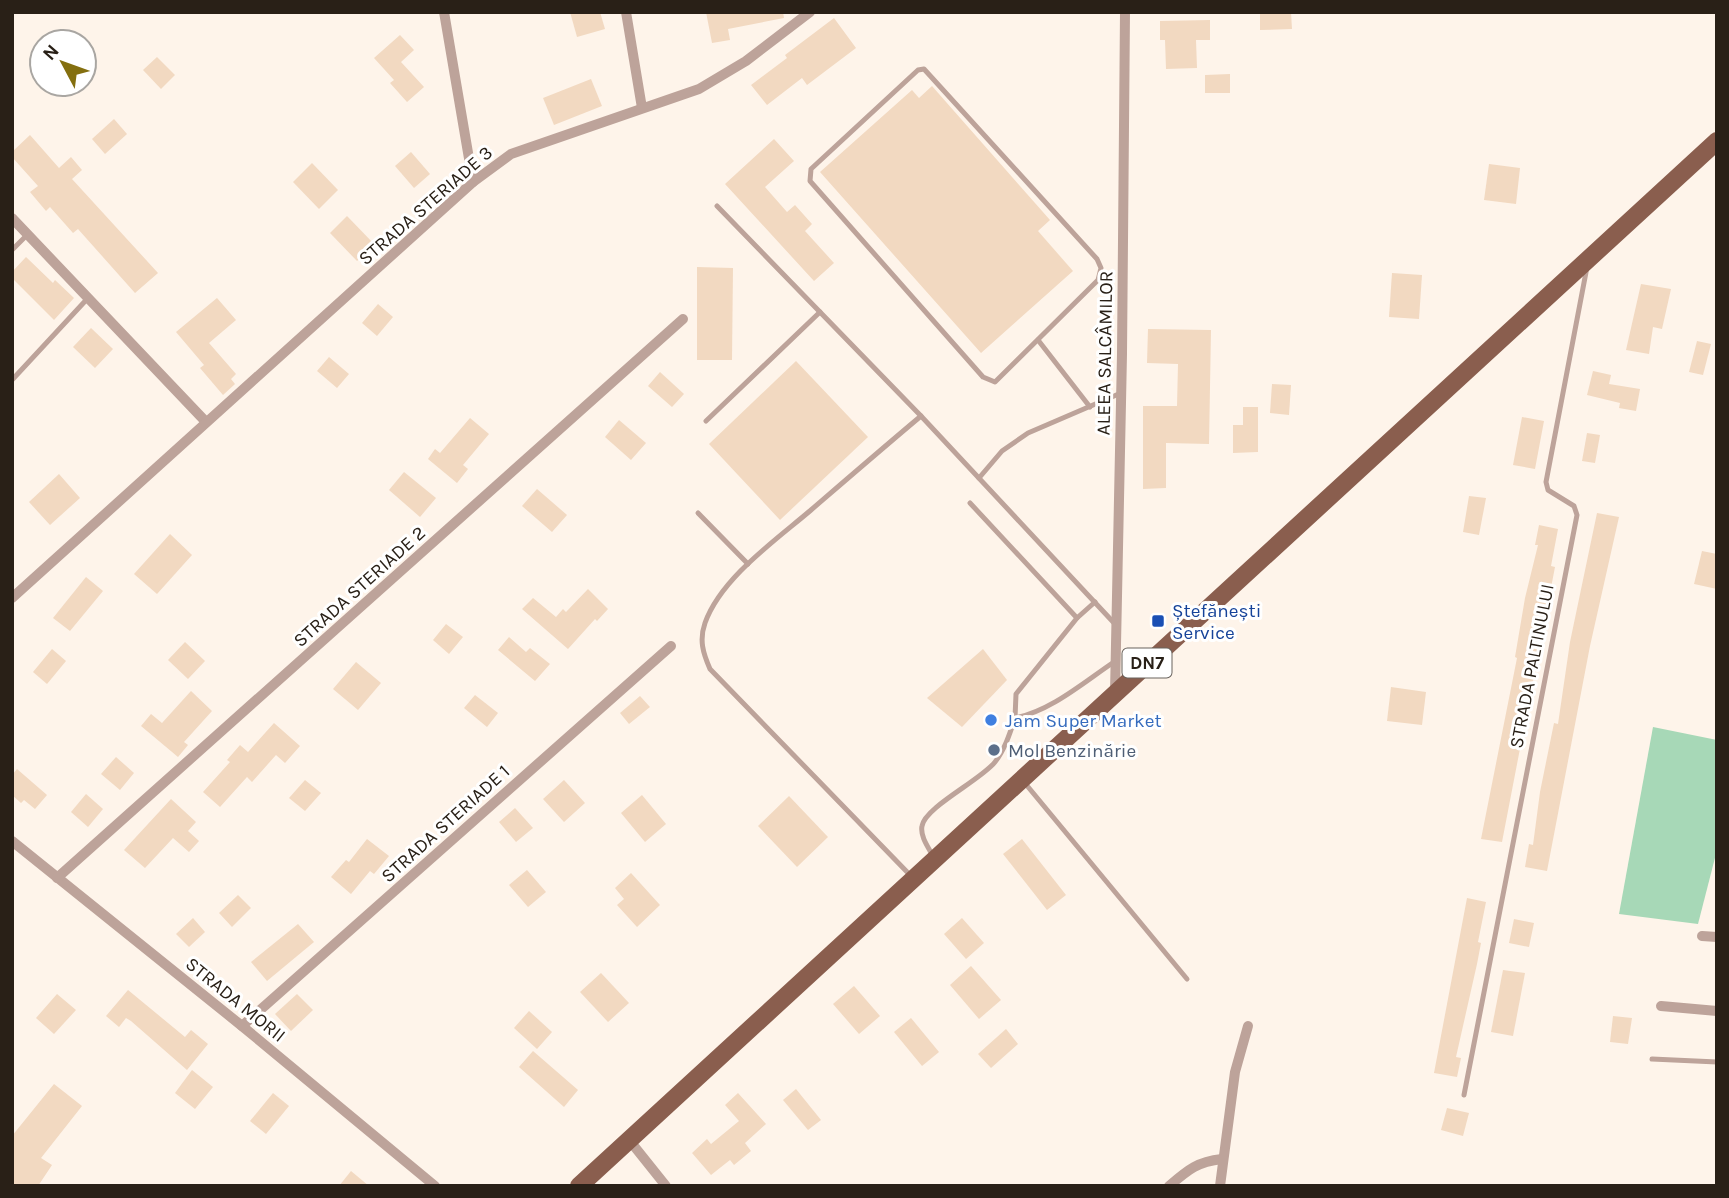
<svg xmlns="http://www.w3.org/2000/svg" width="1729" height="1198" viewBox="0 0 1729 1198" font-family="Karla,sans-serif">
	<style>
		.green { fill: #a7d8b7 }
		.building { fill: #f2d9c1 }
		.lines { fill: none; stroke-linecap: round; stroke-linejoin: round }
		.lane { stroke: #bda39a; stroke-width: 5 }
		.street { stroke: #bda39a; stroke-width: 10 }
		.primary { stroke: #8a5e4e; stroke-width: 18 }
		.transit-dot { fill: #1a4fb4; stroke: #fff; stroke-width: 2.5 }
		.shop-dot { fill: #3f7fe0; stroke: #fff; stroke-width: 2.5 }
		.service-dot { fill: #5c6f8a; stroke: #fff; stroke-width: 2.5 }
		.labels { text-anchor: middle; stroke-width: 6; stroke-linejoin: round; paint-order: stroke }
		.shield { fill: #fff; stroke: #69635d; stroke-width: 2 }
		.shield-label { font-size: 18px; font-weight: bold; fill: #292017 }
		.street-label { font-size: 19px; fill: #292017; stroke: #fff }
		.transit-label { font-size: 19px; fill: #164399; stroke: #fff; text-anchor: start }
		.shop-label { font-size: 19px; fill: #366cbe; stroke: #fff; text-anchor: start }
		.service-label { font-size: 19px; fill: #4e5e75; stroke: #fff; text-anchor: start }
	</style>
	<rect width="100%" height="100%" fill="#fef4ea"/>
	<path class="green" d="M1653 727 1717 740V850L1698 924 1619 914Z"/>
	<g class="building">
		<path d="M570 12H600L605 29 577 37Z"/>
		<path d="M706 12H783L784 18 728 29 730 40 712 43Z"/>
		<path d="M1260 12H1291L1292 29 1260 30Z"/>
		<path d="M834 18 856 48 807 85 802 78 767 105 751 85 787 58 785 55Z"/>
		<path d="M1210 20V40H1196L1197 68 1166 69 1165 40H1160V21Z"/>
		<path d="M400 35 414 50 401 62 424 87 407 102 390 83 394 80 374 58Z"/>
		<path d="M157 57 175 75 161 89 143 70Z"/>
		<path d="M1230 74V93H1205V75Z"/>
		<path d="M591 79 602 106 554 125 543 98Z"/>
		<path d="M932 86 1050 220 1038 231 1073 271 981 353 820 172 912 90 919 98Z"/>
		<path d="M114 119 127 134 105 154 92 139Z"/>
		<path d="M30 135 59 168 71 157 82 170 72 179 158 273 135 293 78 229 73 233 50 207 46 211 30 192 38 186 12 157V152Z"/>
		<path d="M774 139 794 161 765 187 787 212 795 205 812 224 805 231 834 263 814 281 725 184Z"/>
		<path d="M411 152 430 174 414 188 395 166Z"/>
		<path d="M312 163 338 190 319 209 293 182Z"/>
		<path d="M1489 164 1520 168 1516 204 1484 200Z"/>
		<path d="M347 216 375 245 357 261 330 233Z"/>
		<path d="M26 257 53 283 55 280 74 298 54 320 12 278V272Z"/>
		<path d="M697 267 733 268 732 360H697Z"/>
		<path d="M1392 273 1422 275 1419 319 1389 317Z"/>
		<path d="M1641 284 1671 289 1662 329 1653 327 1649 354 1626 350Z"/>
		<path d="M217 298 236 320 209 343 236 374 231 379 235 384 223 395 200 368 204 365 176 332Z"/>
		<path d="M378 304 393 317 377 336 362 323Z"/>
		<path d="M91 328 113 349 95 368 73 347Z"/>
		<path d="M1148 329 1211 330 1209 444 1166 443V488L1143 489V406H1177L1178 364 1147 363Z"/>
		<path d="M1697 341 1711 344 1703 375 1689 372Z"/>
		<path d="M329 357 349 374 337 388 317 371Z"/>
		<path d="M796 361 868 437 780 520 709 444Z"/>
		<path d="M1593 371 1611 375 1609 384 1640 389 1636 411 1619 408 1620 403 1587 395Z"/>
		<path d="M660 372 684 394 672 407 648 386Z"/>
		<path d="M1272 384 1291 385 1289 415 1270 413Z"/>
		<path d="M1243 407H1258V452L1233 453V425H1243Z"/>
		<path d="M1522 417 1544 421 1535 469 1513 465Z"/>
		<path d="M470 418 489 434 463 465 468 469 457 483 428 459 435 449 440 453Z"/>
		<path d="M619 420 646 443 631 460 605 437Z"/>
		<path d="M1587 433 1600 435 1595 463 1582 461Z"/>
		<path d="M404 472 436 498 420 517 389 490Z"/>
		<path d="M59 474 80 498 50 525 29 502Z"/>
		<path d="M537 489 567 515 552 532 522 506Z"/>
		<path d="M1469 496 1486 498 1479 535 1463 532Z"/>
		<path d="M1597 513 1619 517 1590 646 1547 871 1525 867 1529 844 1533 845 1540 792 1554 723 1558 724 1570 642Z"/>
		<path d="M1539 525 1558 529 1551 566 1555 567 1502 842 1481 839 1517 658 1515 657 1525 598 1538 545H1535Z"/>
		<path d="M170 534 192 555 157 594 134 574Z"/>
		<path d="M1702 551 1717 554V589L1694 584Z"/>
		<path d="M86 577 103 591 70 631 53 618Z"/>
		<path d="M588 589 608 609 597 621 595 619 568 649 522 609 533 598 556 617 563 609 566 612Z"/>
		<path d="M446 624 463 637 449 654 433 640Z"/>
		<path d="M509 637 526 652 530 648 550 664 535 681 498 650Z"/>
		<path d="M185 642 205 661 188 679 168 660Z"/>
		<path d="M52 649 66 661 47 684 33 672Z"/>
		<path d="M983 649 1007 680 962 727 927 698Z"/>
		<path d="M356 662 381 683 358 710 333 689Z"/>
		<path d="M1391 687 1426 692 1422 725 1387 721Z"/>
		<path d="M191 691 212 711 184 742 188 745 178 757 141 726 151 714 162 723Z"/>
		<path d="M475 695 498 713 487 727 464 708Z"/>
		<path d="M640 696 650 707 629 724 620 713Z"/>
		<path d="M274 723 300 746 285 763 276 755 252 782 247 777 220 807 203 792 230 762 227 760 240 745 248 752Z"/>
		<path d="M116 757 134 773 120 790 101 774Z"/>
		<path d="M17 769 47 795 35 809 24 800 21 803 12 795V775Z"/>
		<path d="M305 780 321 793 305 811 289 798Z"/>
		<path d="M564 780 585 803 564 822 543 799Z"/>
		<path d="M86 794 103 809 88 827 71 812Z"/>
		<path d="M642 795 666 824 645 842 621 813Z"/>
		<path d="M789 796 828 837 797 867 758 826Z"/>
		<path d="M171 799 196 822 188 831 199 841 189 852 173 838 145 868 124 850Z"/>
		<path d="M515 808 533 828 516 842 499 822Z"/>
		<path d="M367 839 389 856 374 874 370 871 351 894 331 877 346 860 349 862Z"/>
		<path d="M1022 839 1066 895 1047 910 1003 854Z"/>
		<path d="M527 870 546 892 528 907 509 885Z"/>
		<path d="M631 873 660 905 637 927 617 905 624 899 615 888Z"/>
		<path d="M238 895 251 908 232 927 219 913Z"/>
		<path d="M1467 898 1486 902 1478 942 1481 943 1477 964 1456 1057 1461 1058 1457 1077 1434 1073Z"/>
		<path d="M193 918 205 932 189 947 176 934Z"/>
		<path d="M962 918 984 943 966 959 944 934Z"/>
		<path d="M1514 919 1534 923 1529 947 1509 943Z"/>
		<path d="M298 924 314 942 267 981 251 962Z"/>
		<path d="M971 966 1001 1000 979 1019 950 985Z"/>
		<path d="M1503 970 1525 973 1513 1036 1491 1032Z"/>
		<path d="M601 973 629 1003 608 1022 580 992Z"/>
		<path d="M854 986 880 1016 859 1034 833 1004Z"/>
		<path d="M128 990 185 1037 191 1030 208 1044 187 1070 131 1021 126 1018 119 1027 106 1016Z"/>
		<path d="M57 994 76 1010 54 1034 36 1018Z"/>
		<path d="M297 994 313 1010 291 1031 275 1014Z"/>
		<path d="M529 1011 552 1032 537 1049 514 1028Z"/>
		<path d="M1613 1016 1632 1018 1628 1044 1610 1042Z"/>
		<path d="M911 1018 939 1052 922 1066 894 1032Z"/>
		<path d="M1006 1029 1018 1044 991 1068 978 1054Z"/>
		<path d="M533 1051 578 1090 564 1107 519 1067Z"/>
		<path d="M192 1070 213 1087 195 1109 175 1093Z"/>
		<path d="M54 1084 82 1106 41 1158 52 1165 38 1186H12V1136Z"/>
		<path d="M796 1089 821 1120 808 1130 783 1100Z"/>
		<path d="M273 1093 289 1106 266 1134 250 1121Z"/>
		<path d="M738 1093 766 1124 745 1143 751 1151 734 1165 730 1160 711 1175 692 1153 707 1139 711 1144 739 1121 725 1105Z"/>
		<path d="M1447 1108 1469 1113 1463 1136 1441 1130Z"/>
		<path d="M351 1171 369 1186H339Z"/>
	</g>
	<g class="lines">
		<g class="lane">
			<path d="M924 69 1097 259 1101 268 1098 280 995 382 983 377 810 181 811 169 918 70Z"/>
			<path d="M717 206 921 416 1115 624"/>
			<path d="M12 250 27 235"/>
			<path d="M1038 340 1090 407"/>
			<path d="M12 380 88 298"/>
			<path d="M706 421 820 312"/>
			<path d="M979 478 1002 451 1028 433 1121 393"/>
			<path d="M970 503 1077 618 1095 602"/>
			<path d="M698 513 748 564"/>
			<path d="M1015 718 1016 694 1077 618"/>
			<path d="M1024 782 1187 979"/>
			<path d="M933 856C928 847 920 836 922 826 925 807 981 780 995 762 1005 749 1010 733 1015 718 1051 711 1084 682 1114 662"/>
			<path d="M911 876 710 669C703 653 699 640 705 623 721 578 776 540 811 510 847 479 884 447 921 416"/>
			<path d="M1652 1059 1717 1062"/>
			<path d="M1464 1095 1577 515 1574 506 1548 490 1546 482 1587 267"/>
		</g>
		<g class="street">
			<path d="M444 12 473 182"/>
			<path d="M626 12 642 108"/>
			<path d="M12 218 206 422"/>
			<path d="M12 598 473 182 511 154 699 89 746 61 810 12"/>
			<path d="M1115 693 1122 354 1125 12"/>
			<path d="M12 841 242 1026 435 1186"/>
			<path d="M57 878 683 319"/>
			<path d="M1702 936 1717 937"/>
			<path d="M1661 1006 1717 1011"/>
			<path d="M242 1026 671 646"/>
			<path d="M630 1141 666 1186"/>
			<path d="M1169 1186C1189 1169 1197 1162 1222 1159"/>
			<path d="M1220 1186 1235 1072 1248 1026"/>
		</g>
		<path class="primary" d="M579 1186 1717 141"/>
	</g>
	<rect class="transit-dot" x="1151" y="614" width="14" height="14" rx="3.5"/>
	<circle class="shop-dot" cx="991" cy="720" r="7"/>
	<circle class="service-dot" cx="994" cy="750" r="7"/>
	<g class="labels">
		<rect class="shield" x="1122.5" y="648.5" width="49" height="29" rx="5"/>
		<g class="shield-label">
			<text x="1147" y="669">DN7</text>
		</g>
		<g class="street-label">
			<text transform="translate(425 205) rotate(-41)" y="7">STRADA STERIADE 3</text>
			<text transform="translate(1104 353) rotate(-89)" y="7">ALEEA SALCÂMILOR</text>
			<text transform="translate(359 586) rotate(-42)" y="7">STRADA STERIADE 2</text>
			<text transform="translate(1531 666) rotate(-79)" y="7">STRADA PALTINULUI</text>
			<text transform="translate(445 823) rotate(-42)" y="7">STRADA STERIADE 1</text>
			<text transform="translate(236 999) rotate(39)" y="7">STRADA MORII</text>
		</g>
		<g class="transit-label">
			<text x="1172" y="617">Ștefănești<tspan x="1172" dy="22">Service</tspan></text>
		</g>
		<g class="shop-label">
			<text x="1005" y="727">Jam Super Market</text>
		</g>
		<g class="service-label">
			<text x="1008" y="757">Mol Benzinărie</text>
		</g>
	</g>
	<rect width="1729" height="1198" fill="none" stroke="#292017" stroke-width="28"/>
	<g transform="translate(63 63) rotate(311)"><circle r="33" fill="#ffffff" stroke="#a9a6a2" stroke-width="2"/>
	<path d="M0-5L12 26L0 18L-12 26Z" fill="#846f0f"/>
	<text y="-10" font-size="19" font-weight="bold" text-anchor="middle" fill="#292017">N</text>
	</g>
</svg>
